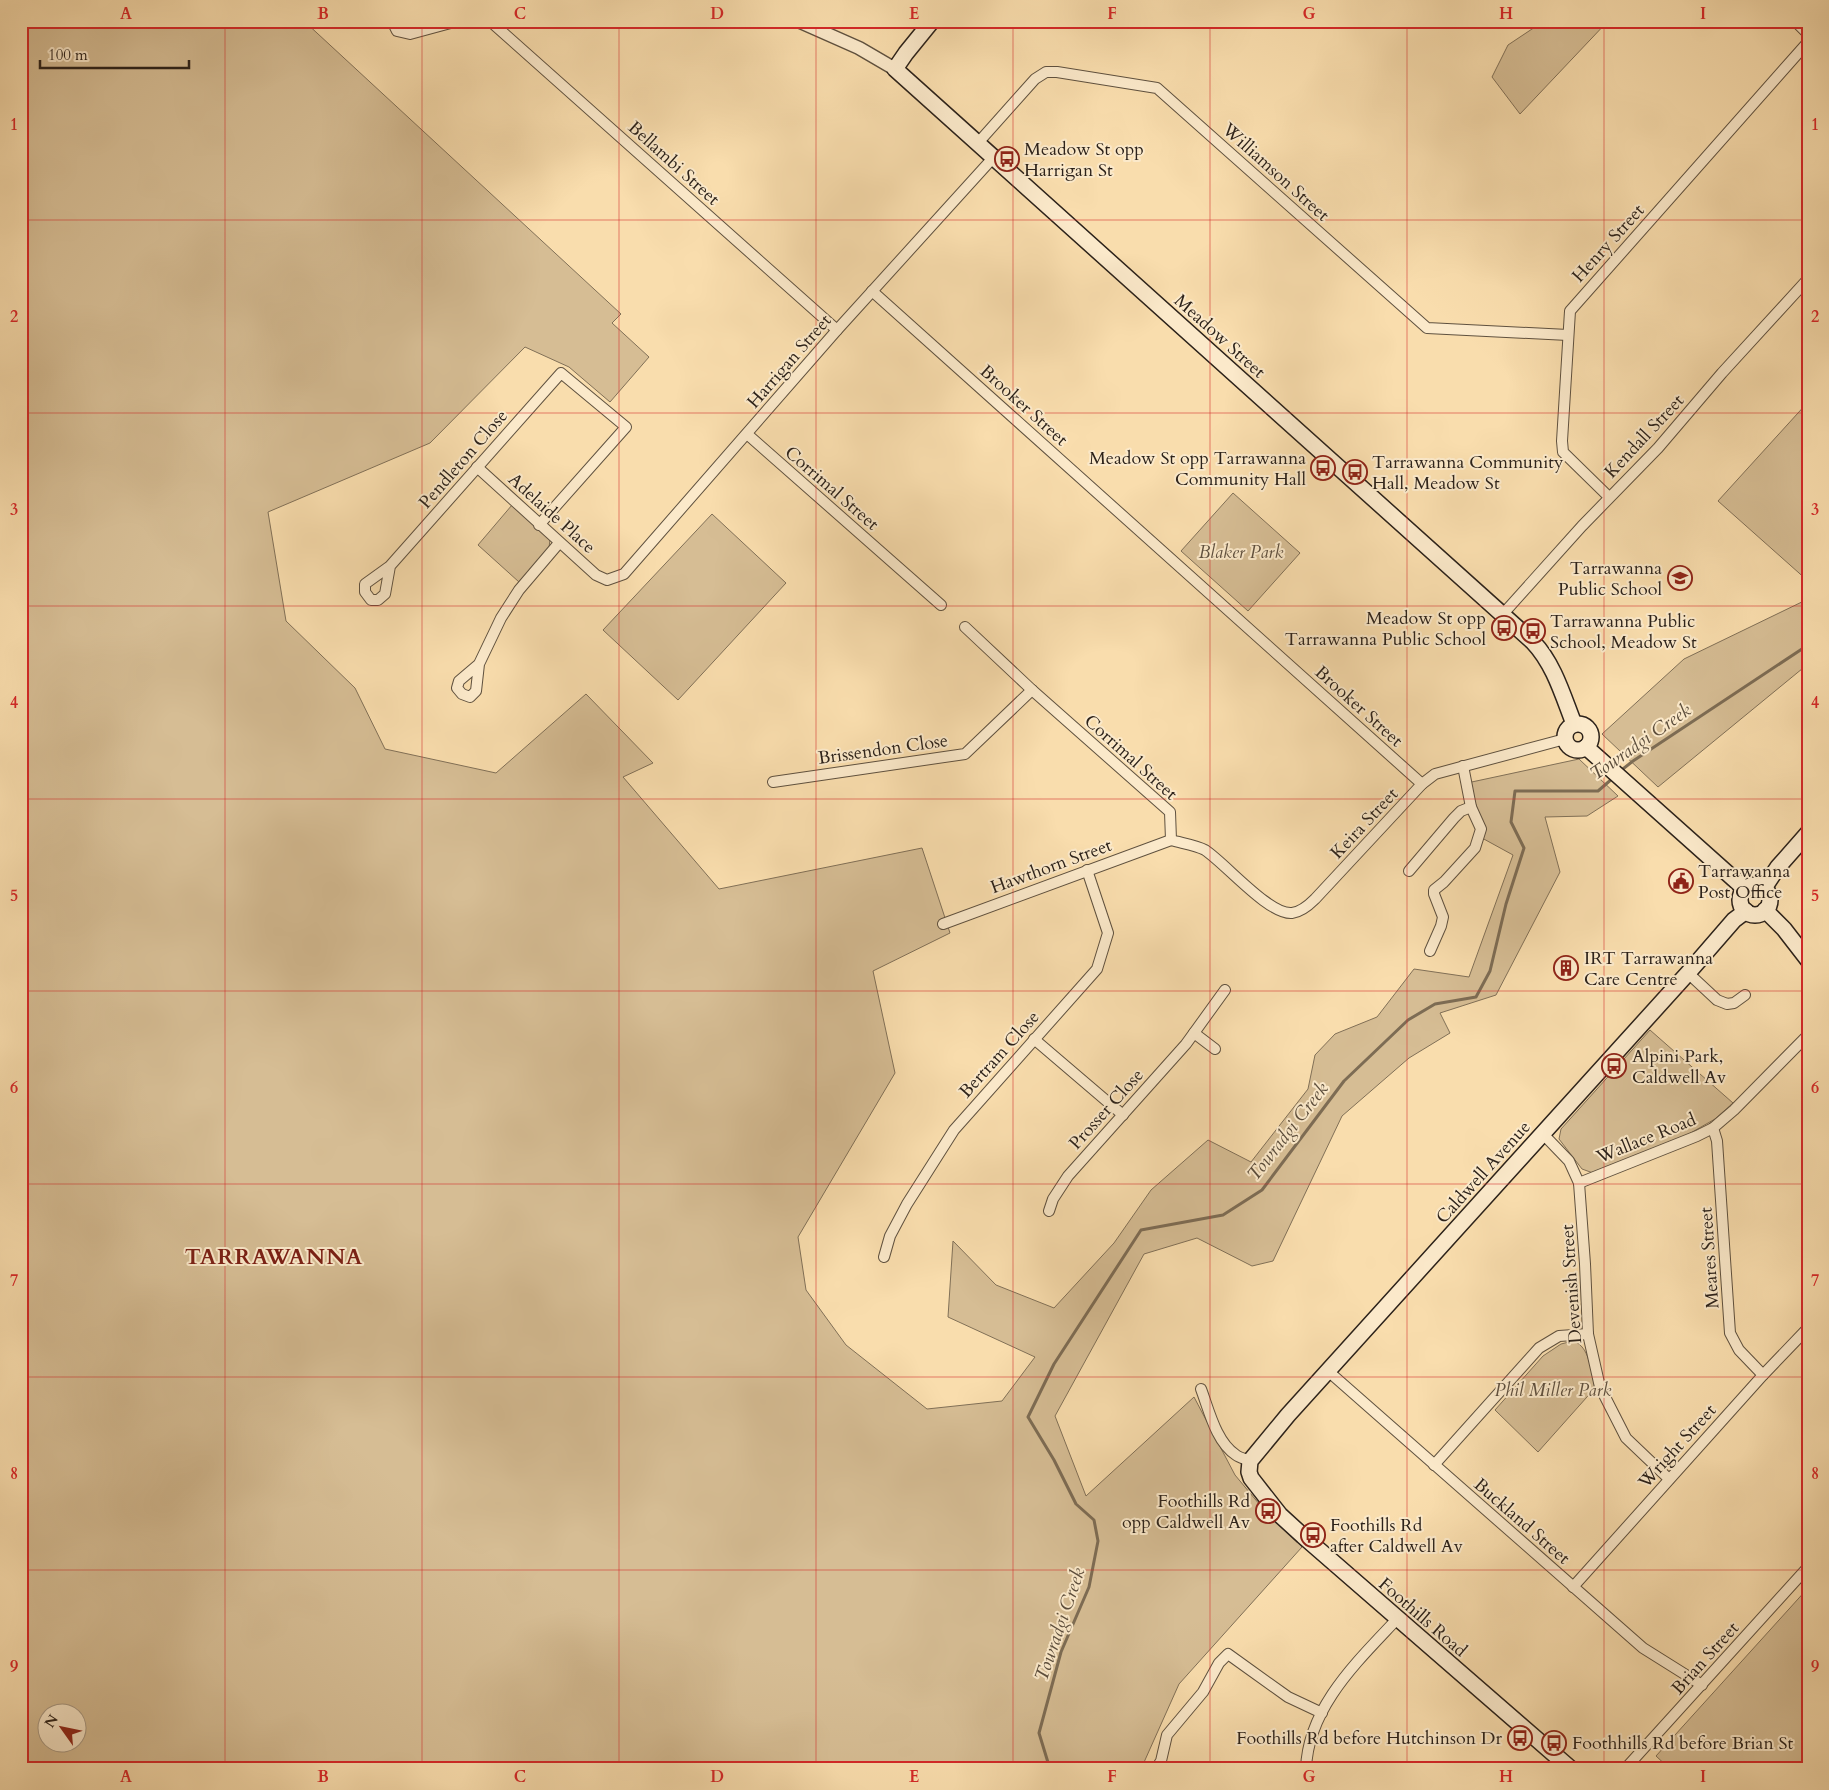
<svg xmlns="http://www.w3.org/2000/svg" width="1829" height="1790" viewBox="0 0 1829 1790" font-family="Cardo,serif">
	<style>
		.green { fill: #d6bd94; stroke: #817057; fill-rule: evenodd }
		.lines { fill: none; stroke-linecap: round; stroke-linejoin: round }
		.stream { stroke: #7d6c54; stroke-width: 3 }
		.minor-casing { stroke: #5f513f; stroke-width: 12 }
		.tertiary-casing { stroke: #5f513f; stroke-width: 15 }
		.secondary-casing { stroke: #2c221a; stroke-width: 18 }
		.minor { stroke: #fbe9ca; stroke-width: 10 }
		.tertiary { stroke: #fbe9ca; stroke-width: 12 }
		.secondary { stroke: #fbe9ca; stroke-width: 15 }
		.grid { fill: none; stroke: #d62828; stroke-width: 1; stroke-opacity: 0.55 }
		.labels { text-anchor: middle; stroke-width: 4; stroke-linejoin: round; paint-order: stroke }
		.poi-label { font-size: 18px; fill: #2c221a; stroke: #fbe9ca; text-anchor: start }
		.street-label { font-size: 18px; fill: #2c221a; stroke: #fbe9ca }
		.park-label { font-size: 18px; font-style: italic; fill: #5f503f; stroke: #fbe9ca }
		.water-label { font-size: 19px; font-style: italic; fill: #5b4d3c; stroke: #fbe9ca }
		.district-label { font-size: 22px; font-weight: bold; letter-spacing: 1px; fill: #7a1f14; stroke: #fbe9ca }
		.neatline { fill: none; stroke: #d62828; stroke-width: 2 }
		.grid-label { font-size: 16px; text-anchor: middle; font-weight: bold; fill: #d62828 }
	</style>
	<rect width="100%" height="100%" fill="#f9ddad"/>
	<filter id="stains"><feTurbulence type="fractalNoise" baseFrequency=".004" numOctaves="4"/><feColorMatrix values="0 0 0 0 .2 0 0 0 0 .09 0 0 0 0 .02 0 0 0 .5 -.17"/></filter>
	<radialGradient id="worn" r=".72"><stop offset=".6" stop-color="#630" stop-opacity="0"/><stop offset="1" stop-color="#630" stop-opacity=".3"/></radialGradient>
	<g class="green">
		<path d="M21 21H304L621 314 612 323 649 357 610 402 569 367 525 347 430 443 268 512 286 621 355 688 385 749 496 773 586 694 653 763 623 777 719 889 922 848 950 933 873 971 895 1073 798 1237 806 1290 846 1345 927 1409 1002 1401 1035 1357 948 1317 953 1241 996 1285 1054 1308 1114 1243 1151 1190 1208 1140 1251 1162 1308 1089 1315 1055 1335 1034 1377 1017 1414 969 1469 977 1513 855 1482 838 1467 783 1579 759 1618 796 1587 816 1545 817 1560 872 1496 995 1440 1013 1450 1033 1409 1058 1342 1116 1273 1261 1252 1266 1197 1238 1144 1254 1055 1416 1086 1496 1194 1397 1235 1475 1265 1511 1302 1547 1179 1684 1141 1769H21ZM48 1712H78V1742H48Z"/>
		<path d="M1544 21H1608L1520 114 1492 77 1508 45Z"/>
		<path d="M1808 402V581L1718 501Z"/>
		<path d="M1233 493 1300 553 1248 611 1181 551Z"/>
		<path d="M512 505 550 539 549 548 519 582 478 545Z"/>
		<path d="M712 514 786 583 678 700 603 630Z"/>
		<path d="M1808 599V664L1658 787 1602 734 1684 659Z"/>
		<path d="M1650 1030 1733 1103 1715 1119 1687 1135 1593 1173 1582 1169 1559 1139 1561 1129Z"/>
		<path d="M1573 1341C1590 1346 1591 1372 1595 1388L1538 1452 1495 1410 1543 1356 1561 1344Z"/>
		<path d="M1808 1588V1769H1670L1656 1756Z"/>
	</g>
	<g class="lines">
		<g class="stream">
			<path d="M1619 772 1633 761 1808 645"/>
			<path d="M1050 1769 1039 1733 1061 1652 1089 1587 1098 1541 1094 1520 1076 1504 1054 1460 1028 1417 1054 1364 1141 1230 1223 1215 1262 1190 1344 1081 1408 1020 1435 1004 1476 997 1490 971 1506 904 1524 848 1511 822 1515 791H1598L1613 778"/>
		</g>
		<defs>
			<g id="minor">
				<path d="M392 21 397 31 410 34 458 21"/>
				<path d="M490 21 837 330"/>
				<path d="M1795 21 1808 34"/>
				<path d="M977 144 1035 79 1046 72H1057L1157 88 1427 328 1568 335"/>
				<path d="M872 291 1422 784"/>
				<path d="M747 434 941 605"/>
				<path d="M477 467 596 575 607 580 624 574 837 330 992 159"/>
				<path d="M1609 497 1563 452 1562 441 1570 311 1808 42"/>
				<path d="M390 566 365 584V592L371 600H378L385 594 390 566 561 373 626 427 539 525"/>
				<path d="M1503 614 1582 526 1658 448 1722 373 1808 279"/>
				<path d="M965 627 1032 690 1170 812 1171 840C1181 843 1196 845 1205 850 1226 864 1269 915 1292 913 1301 912 1309 905 1315 899L1422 784 1435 774 1565 739"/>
				<path d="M479 664 459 681 457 688 462 694 470 697 476 691 479 664 501 618 519 590 559 543"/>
				<path d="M773 782 965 754 1032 690"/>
				<path d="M1409 871 1454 818 1461 811 1471 807"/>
				<path d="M943 924 1171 840"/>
				<path d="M1430 951 1441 926 1443 917 1434 894V890L1444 882 1475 848 1481 829 1471 807 1463 766"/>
				<path d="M1688 973 1717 1000 1727 1004 1734 1003 1745 995"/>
				<path d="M1194 1033 1215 1049"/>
				<path d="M1034 1039 1123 1115"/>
				<path d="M1713 1128 1717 1141 1730 1333 1739 1350 1763 1375"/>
				<path d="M1543 1134 1569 1161 1579 1183 1585 1264 1588 1334 1600 1387 1626 1438 1669 1479"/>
				<path d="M1579 1183 1697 1136 1713 1128 1734 1110 1808 1035"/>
				<path d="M1049 1211 1053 1199 1068 1176 1186 1044 1225 990"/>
				<path d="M884 1257 890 1236 907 1204 954 1130 1097 969 1108 933 1087 870"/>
				<path d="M1328 1371 1643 1648 1702 1685"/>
				<path d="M1201 1389C1209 1410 1216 1442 1236 1455 1240 1458 1246 1459 1250 1461"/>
				<path d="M1434 1465 1539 1348 1559 1336 1588 1334"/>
				<path d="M1573 1587 1763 1375 1808 1328"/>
				<path d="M1156 1769 1161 1761 1167 1735 1203 1692 1219 1663 1228 1654 1288 1697 1322 1713"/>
				<path d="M1306 1769C1308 1707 1358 1661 1397 1619"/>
				<path d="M1625 1769 1808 1567"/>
			</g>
			<path id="tertiary" d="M798 21 859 48 895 69"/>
			<g id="secondary">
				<path d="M932 21 906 53 895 69 1533 642C1554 664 1563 696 1574 724"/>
				<circle cx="1578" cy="737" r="13"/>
				<path d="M1586 747 1745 889"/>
				<circle cx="1755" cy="900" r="15"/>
				<path d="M1764 888 1778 867 1808 833"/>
				<path d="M1765 910 1784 929 1808 960"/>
				<path d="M1571 1769 1303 1536 1280 1515 1251 1478 1249 1472 1250 1461 1288 1415 1688 973 1734 920 1746 911"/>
			</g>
		</defs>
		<use href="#minor" class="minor-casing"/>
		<use href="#tertiary" class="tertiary-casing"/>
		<use href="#secondary" class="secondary-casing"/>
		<use href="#minor" class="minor"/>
		<use href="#tertiary" class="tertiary"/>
		<use href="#secondary" class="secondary"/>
	</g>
	<path class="grid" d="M225 21V1769M422 21V1769M619 21V1769M816 21V1769M1013 21V1769M1210 21V1769M1407 21V1769M1604 21V1769M21 220H1808M21 413H1808M21 606H1808M21 799H1808M21 991H1808M21 1184H1808M21 1377H1808M21 1570H1808"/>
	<defs>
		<symbol id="bus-ring" viewBox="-11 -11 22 22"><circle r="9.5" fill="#fbe9ca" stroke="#8f2418" stroke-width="1.5"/><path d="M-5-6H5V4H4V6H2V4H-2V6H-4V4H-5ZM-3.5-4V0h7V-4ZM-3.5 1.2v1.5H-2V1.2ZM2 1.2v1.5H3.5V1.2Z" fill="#8f2418"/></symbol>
		<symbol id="school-ring" viewBox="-11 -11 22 22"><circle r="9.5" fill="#fbe9ca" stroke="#8f2418" stroke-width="1.5"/><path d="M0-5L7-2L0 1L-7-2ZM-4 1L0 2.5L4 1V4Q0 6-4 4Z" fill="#8f2418"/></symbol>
		<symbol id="civic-ring" viewBox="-11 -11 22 22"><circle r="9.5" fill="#fbe9ca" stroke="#8f2418" stroke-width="1.5"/><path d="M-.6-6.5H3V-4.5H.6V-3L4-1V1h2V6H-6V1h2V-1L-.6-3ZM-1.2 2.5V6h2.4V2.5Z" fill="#8f2418"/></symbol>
		<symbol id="building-ring" viewBox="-11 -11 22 22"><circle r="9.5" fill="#fbe9ca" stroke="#8f2418" stroke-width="1.5"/><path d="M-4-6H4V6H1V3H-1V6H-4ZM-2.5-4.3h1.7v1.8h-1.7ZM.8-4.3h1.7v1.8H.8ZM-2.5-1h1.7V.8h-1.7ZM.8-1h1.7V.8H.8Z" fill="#8f2418"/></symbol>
	</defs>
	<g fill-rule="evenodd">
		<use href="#bus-ring" x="993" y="145" width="28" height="28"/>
		<use href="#bus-ring" x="1309" y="454" width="28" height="28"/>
		<use href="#bus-ring" x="1341" y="458" width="28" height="28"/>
		<use href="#school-ring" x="1666" y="564" width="28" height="28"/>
		<use href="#bus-ring" x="1490" y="614" width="28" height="28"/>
		<use href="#bus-ring" x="1519" y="617" width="28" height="28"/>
		<use href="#civic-ring" x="1667" y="867" width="28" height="28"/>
		<use href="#building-ring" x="1552" y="954" width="28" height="28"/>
		<use href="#bus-ring" x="1600" y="1052" width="28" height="28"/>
		<use href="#bus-ring" x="1254" y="1497" width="28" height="28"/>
		<use href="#bus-ring" x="1299" y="1521" width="28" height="28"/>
		<use href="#bus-ring" x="1506" y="1724" width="28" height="28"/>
		<use href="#bus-ring" x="1540" y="1729" width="28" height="28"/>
	</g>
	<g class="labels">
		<g class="poi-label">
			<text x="1024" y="155">Meadow St opp<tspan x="1024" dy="21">Harrigan St</tspan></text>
			<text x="1306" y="464" text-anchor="end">Meadow St opp Tarrawanna<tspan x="1306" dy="21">Community Hall</tspan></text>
			<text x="1372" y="468">Tarrawanna Community<tspan x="1372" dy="21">Hall, Meadow St</tspan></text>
			<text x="1662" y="574" text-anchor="end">Tarrawanna<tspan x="1662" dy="21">Public School</tspan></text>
			<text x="1486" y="624" text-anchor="end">Meadow St opp<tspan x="1486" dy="21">Tarrawanna Public School</tspan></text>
			<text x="1550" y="627">Tarrawanna Public<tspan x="1550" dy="21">School, Meadow St</tspan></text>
			<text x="1698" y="877">Tarrawanna<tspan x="1698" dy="21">Post Office</tspan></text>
			<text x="1584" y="964">IRT Tarrawanna<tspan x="1584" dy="21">Care Centre</tspan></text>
			<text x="1632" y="1062">Alpini Park,<tspan x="1632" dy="21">Caldwell Av</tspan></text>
			<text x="1250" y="1507" text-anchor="end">Foothills Rd<tspan x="1250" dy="21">opp Caldwell Av</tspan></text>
			<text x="1330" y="1531">Foothills Rd<tspan x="1330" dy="21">after Caldwell Av</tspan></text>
			<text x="1502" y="1744" text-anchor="end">Foothills Rd before Hutchinson Dr</text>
			<text x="1572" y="1749">Foothhills Rd before Brian St</text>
		</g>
		<g class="street-label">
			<text transform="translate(674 163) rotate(42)" y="6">Bellambi Street</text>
			<text transform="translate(1276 172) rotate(42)" y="6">Williamson Street</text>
			<text transform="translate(1608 243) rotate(-48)" y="6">Henry Street</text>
			<text transform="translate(1220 336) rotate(42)" y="6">Meadow Street</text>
			<text transform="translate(789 361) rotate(-49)" y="6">Harrigan Street</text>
			<text transform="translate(1024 405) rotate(42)" y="6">Brooker Street</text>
			<text transform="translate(1644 436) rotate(-47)" y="6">Kendall Street</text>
			<text transform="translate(463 459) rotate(-49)" y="6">Pendleton Close</text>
			<text transform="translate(832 488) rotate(41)" y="6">Corrimal Street</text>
			<text transform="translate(552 513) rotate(42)" y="6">Adelaide Place</text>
			<text transform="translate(1359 706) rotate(42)" y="6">Brooker Street</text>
			<text transform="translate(883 749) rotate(-8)" y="6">Brissendon Close</text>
			<text transform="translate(1131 757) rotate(42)" y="6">Corrimal Street</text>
			<text transform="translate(1364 823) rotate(-47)" y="6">Keira Street</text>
			<text transform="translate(1051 866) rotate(-20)" y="6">Hawthorn Street</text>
			<text transform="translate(999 1054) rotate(-48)" y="6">Bertram Close</text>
			<text transform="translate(1106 1109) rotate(-48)" y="6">Prosser Close</text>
			<text transform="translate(1646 1138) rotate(-22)" y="6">Wallace Road</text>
			<text transform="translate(1483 1172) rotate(-48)" y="6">Caldwell Avenue</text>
			<text transform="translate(1709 1258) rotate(-94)" y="6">Meares Street</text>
			<text transform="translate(1571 1284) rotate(-94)" y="6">Devenish Street</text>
			<text transform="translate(1677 1446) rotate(-48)" y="6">Wright Street</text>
			<text transform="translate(1522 1521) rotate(41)" y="6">Buckland Street</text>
			<text transform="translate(1423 1617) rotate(41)" y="6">Foothills Road</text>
			<text transform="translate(1705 1658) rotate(-48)" y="6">Brian Street</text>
		</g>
		<g class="park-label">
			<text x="1241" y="558">Blaker Park</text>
			<text x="1553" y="1396">Phil Miller Park</text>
		</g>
		<g class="water-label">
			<text transform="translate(1640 741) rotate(-35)" y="7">Towradgi Creek</text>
			<text transform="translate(1287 1131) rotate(-52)" y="7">Towradgi Creek</text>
			<text transform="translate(1059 1624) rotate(-71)" y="7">Towradgi Creek</text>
		</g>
		<g class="district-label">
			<text x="274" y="1264">TARRAWANNA</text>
		</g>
	</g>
	<rect width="1829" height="1790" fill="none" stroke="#f9ddad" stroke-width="55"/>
	<g transform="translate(62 1728) rotate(303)"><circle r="24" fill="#fbe9ca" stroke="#a89984"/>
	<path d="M0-4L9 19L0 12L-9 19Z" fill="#8f2418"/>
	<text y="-8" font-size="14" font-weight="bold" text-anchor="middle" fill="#2c221a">N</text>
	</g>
	<path d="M40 60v8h149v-8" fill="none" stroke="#2c221a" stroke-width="2.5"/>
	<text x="48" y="60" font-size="15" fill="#2c221a" stroke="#fbe9ca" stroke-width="4" paint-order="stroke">100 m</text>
	<rect x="28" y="28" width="1774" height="1734" class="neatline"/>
	<g class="grid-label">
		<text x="126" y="19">A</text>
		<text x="323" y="19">B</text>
		<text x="520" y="19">C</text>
		<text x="717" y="19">D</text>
		<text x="914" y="19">E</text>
		<text x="1112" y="19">F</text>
		<text x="1309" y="19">G</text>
		<text x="1506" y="19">H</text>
		<text x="1703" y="19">I</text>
		<text x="14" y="130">1</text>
		<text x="1815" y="130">1</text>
		<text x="14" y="322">2</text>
		<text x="1815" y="322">2</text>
		<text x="14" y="515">3</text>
		<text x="1815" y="515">3</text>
		<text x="14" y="708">4</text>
		<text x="1815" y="708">4</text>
		<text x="14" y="901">5</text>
		<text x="1815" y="901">5</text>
		<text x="14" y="1093">6</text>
		<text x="1815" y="1093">6</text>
		<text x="14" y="1286">7</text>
		<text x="1815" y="1286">7</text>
		<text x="14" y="1479">8</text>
		<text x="1815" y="1479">8</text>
		<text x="14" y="1672">9</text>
		<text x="1815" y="1672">9</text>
		<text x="126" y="1782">A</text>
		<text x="323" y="1782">B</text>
		<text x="520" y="1782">C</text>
		<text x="717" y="1782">D</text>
		<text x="914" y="1782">E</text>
		<text x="1112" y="1782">F</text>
		<text x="1309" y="1782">G</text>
		<text x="1506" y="1782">H</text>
		<text x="1703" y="1782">I</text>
	</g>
	<rect width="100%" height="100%" filter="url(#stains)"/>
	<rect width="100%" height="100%" fill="url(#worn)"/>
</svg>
